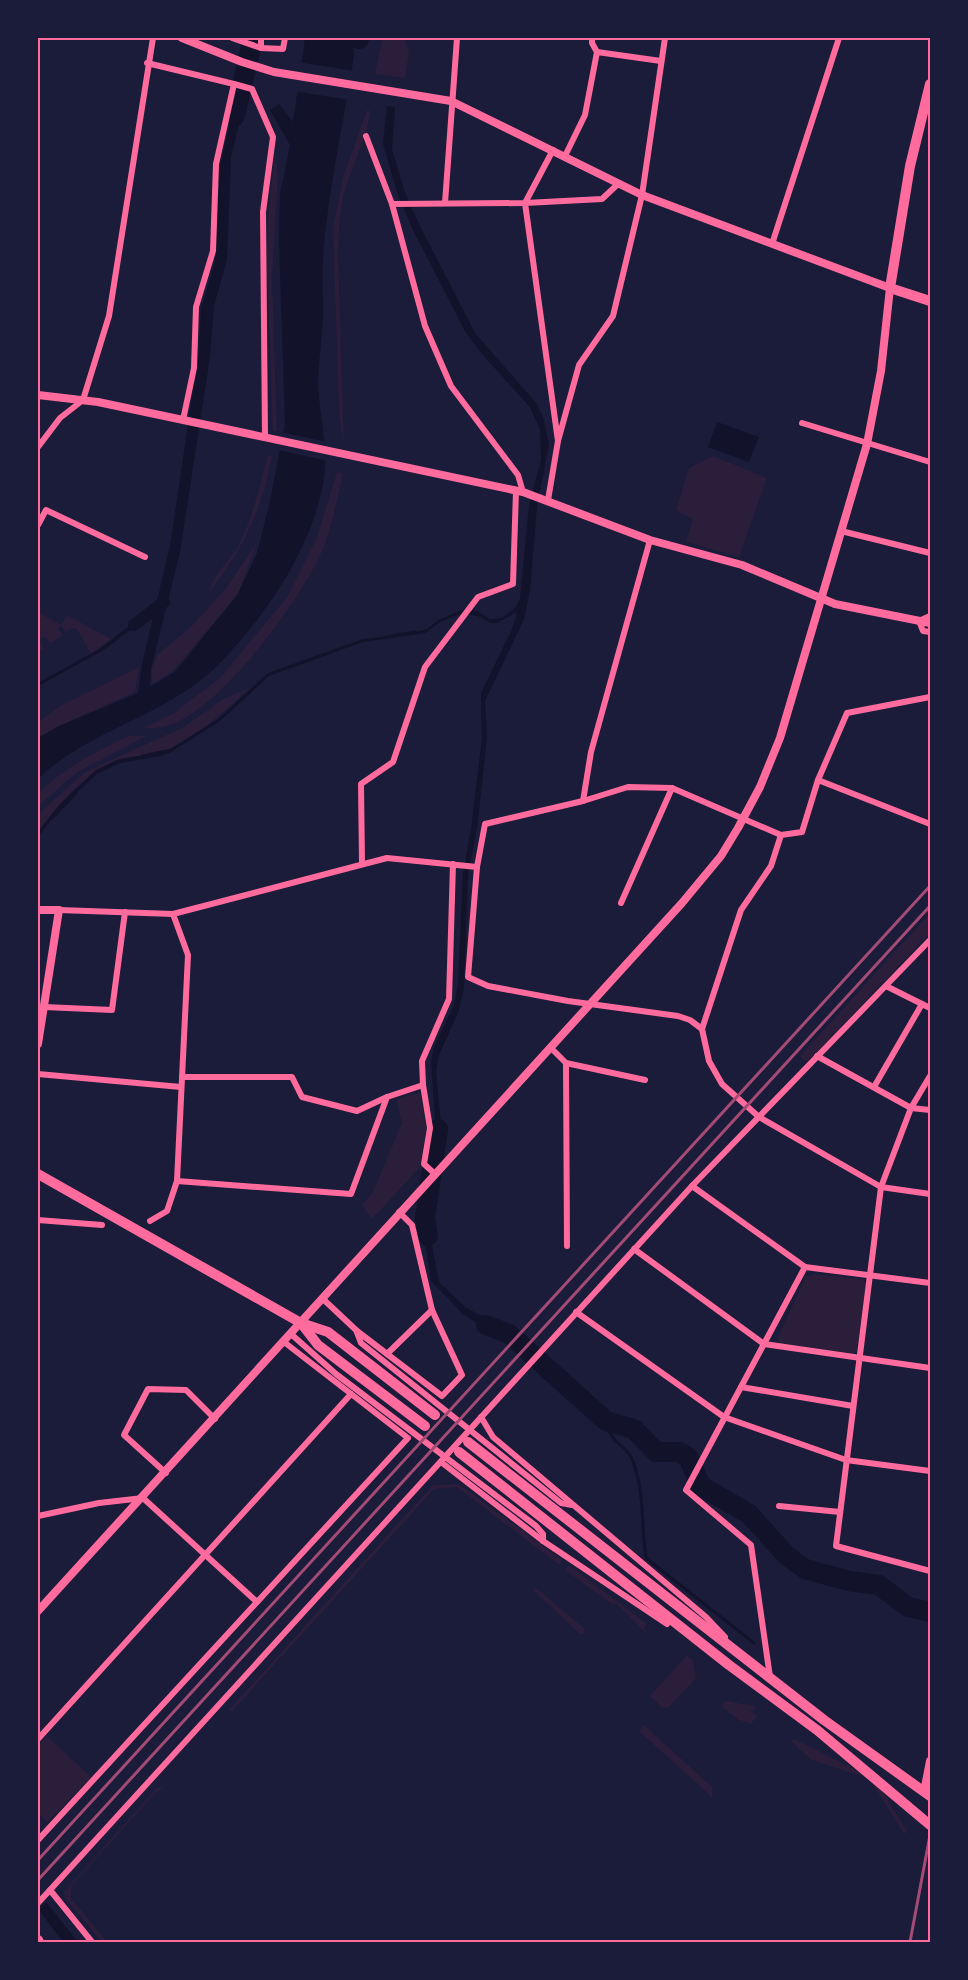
<svg xmlns="http://www.w3.org/2000/svg" width="968" height="1980" viewBox="0 0 968 1980" font-family="Spectral,serif">
	<style>
		.green { fill: #2a1e3b }
		.water { fill: #12122b }
		.pier { fill: #1b1b3a }
		.lines { fill: none; stroke-linecap: round; stroke-linejoin: round }
		.stream { stroke: #12122b; stroke-width: 3 }
		.canal { stroke: #12122b; stroke-width: 12 }
		.river { stroke: #12122b; stroke-width: 20 }
		.minor { stroke: #ff6b9d; stroke-width: 6 }
		.tertiary { stroke: #ff6b9d; stroke-width: 8 }
		.primary { stroke: #ff6b9d; stroke-width: 10 }
		.rail { stroke: #a44b75; stroke-width: 3 }
		.neatline { fill: none; stroke: #ff6b9d; stroke-width: 2 }
	</style>
	<rect width="100%" height="100%" fill="#1b1b3a"/>
	<g class="green">
		<path d="M382 38H404L409 52 405 78 375 74Z"/>
		<path d="M367 110 370 111 367 129 343 195 340 218 338 251 344 446 339 413 333 227 344 174Z"/>
		<path d="M275 154 278 176 272 279 277 431H273L267 270 268 216Z"/>
		<path d="M272 455C262 510 244 547 210 591 214 572 231 560 240 543 253 515 260 486 267 457Z"/>
		<path d="M713 456 767 478 739 557 686 542 693 519 676 510 689 468Z"/>
		<path d="M337 472 344 473C336 500 332 531 320 556 298 603 218 713 166 726 160 728 151 728 144 728L174 713 221 677 287 597 317 537Z"/>
		<path d="M257 542 238 594 174 670 152 684V668L158 654 191 627 226 588Z"/>
		<path d="M38 612 61 625 67 615 111 639 91 654 77 629 72 628 66 632 61 626 58 628 63 636 50 643 46 637 39 639 44 649 38 652Z"/>
		<path d="M139 667 135 692 57 727 38 739V723L60 706Z"/>
		<path d="M248 689C227 709 193 741 166 750 152 756 135 755 121 759 86 770 60 804 38 831V814L85 772 184 727 223 699Z"/>
		<path d="M128 736H147L76 773 38 806V793C64 768 95 752 128 736Z"/>
		<path d="M930 913V933L810 1059 804 1061 800 1056Z"/>
		<path d="M420 1093 426 1128 420 1167 372 1219 362 1205 373 1192 402 1123 396 1099Z"/>
		<path d="M815 1274 863 1279 867 1286 857 1351 852 1354 779 1343 778 1337 806 1277Z"/>
		<path d="M459 1484 562 1560 559 1565 457 1487 434 1489 232 1711 229 1710 433 1485Z"/>
		<path d="M569 1565 647 1624 644 1628 649 1636 616 1603 613 1605 565 1570Z"/>
		<path d="M536 1588 585 1629 584 1633 580 1634 534 1591Z"/>
		<path d="M687 1655 693 1660 696 1678 669 1707 663 1708 650 1696Z"/>
		<path d="M726 1701 754 1706 757 1709 750 1710 757 1716 751 1724 739 1720 721 1706Z"/>
		<path d="M644 1725 712 1787V1797L639 1731Z"/>
		<path d="M47 1736 91 1777 48 1822 39 1814 38 1746Z"/>
		<path d="M794 1739 875 1779 907 1831 904 1834 870 1779 812 1760 792 1742Z"/>
		<path d="M157 1788H164L156 1792 71 1886V1898L107 1942H102L65 1898 64 1892Z"/>
	</g>
	<g class="water">
		<path d="M305 38H352L354 55C344 122 328 189 323 257 322 276 323 296 323 316 322 337 319 358 318 379 318 412 329 446 324 479 312 548 268 613 220 663 169 716 90 728 38 779V738L57 727 138 693 142 664 170 546 199 351 201 309 215 261 220 166 237 90 247 92 231 157 227 259 214 306 210 357 180 552 151 669 150 687 175 672 238 594 257 553 269 506 285 424 279 241 280 195 290 145 270 110 279 104 293 122Z"/>
		<path d="M387 106 395 107 392 149 406 196 420 226 475 333 536 403 543 417 549 445 537 505 530 591 524 619 485 701 487 738 477 828 468 875 464 988 458 1013 438 1057 436 1072 442 1134 440 1148 432 1157 436 1134 431 1062 434 1047 454 1005 458 984 463 873 471 829 482 738 481 693 513 627 517 612 497 623H491L478 616 460 614 440 622 425 633 363 642 269 676 220 721 171 752 161 756 120 763 97 774 62 806 38 837V832L60 804 96 770 119 759 160 753 170 749 218 719 268 673 363 639 408 634 427 629 440 619 462 610 477 611 490 619 502 618 515 608 520 599 529 505 541 460 540 429 530 407 482 354 466 333 413 230 398 195 383 144Z"/>
		<path d="M717 422 759 437 749 462 708 447Z"/>
		<path d="M145 614 147 617 104 650 38 686V683L99 649Z"/>
		<path d="M432 1204 428 1225 439 1282 465 1307 511 1332 505 1339 464 1315 431 1281 421 1216Z"/>
		<path d="M46 1902 78 1942H63L39 1910Z"/>
	</g>
	<g class="pier">
		<path d="M298 62 355 71 350 100 293 91Z"/>
		<path d="M281 432 327 442V461L278 450Z"/>
	</g>
	<g class="lines">
		<g class="stream">
			<path d="M386 637 415 632"/>
			<path d="M143 756 166 751"/>
			<path d="M52 818 76 793"/>
			<path d="M606 1421C612 1447 625 1443 632 1459 645 1490 641 1526 646 1558L754 1643"/>
		</g>
		<path class="canal" d="M134 625 164 602"/>
		<g class="river">
			<path d="M357 38 359 39"/>
			<path d="M235 116 253 38"/>
			<path d="M428 1236 425 1218 438 1129"/>
			<path d="M486 1325 509 1334 606 1421 634 1429 656 1452H679L688 1457 701 1486 749 1514 786 1555 805 1569 849 1581 879 1585 908 1607 930 1612"/>
		</g>
		<g class="minor">
			<path d="M232 38 261 48 283 49 285 38"/>
			<path d="M261 48V38"/>
			<path d="M597 52 661 61"/>
			<path d="M147 63 234 84 216 164 213 251 196 307 194 368 183 420"/>
			<path d="M234 84 252 89 273 137 263 212 265 437"/>
			<path d="M366 136 392 204 425 326 451 386 518 475 523 492"/>
			<path d="M565 156 585 115 597 52 592 43V38"/>
			<path d="M445 203 457 38"/>
			<path d="M392 204 525 203 602 199 618 184"/>
			<path d="M772 244 839 38"/>
			<path d="M802 423 930 462"/>
			<path d="M558 441 579 365 613 316 642 195 665 38"/>
			<path d="M38 447 60 418 83 400 109 316 153 38"/>
			<path d="M548 500 558 441 525 203 553 150"/>
			<path d="M38 525 46 510 145 557"/>
			<path d="M841 531 930 553"/>
			<path d="M930 616 919 621 923 631 930 632"/>
			<path d="M818 780 930 824"/>
			<path d="M583 801 591 752 650 540"/>
			<path d="M781 835 771 866 741 910 702 1029 709 1061 722 1084 759 1117 881 1187 930 1194"/>
			<path d="M362 863 361 784 393 762 425 667 478 597 513 584 516 491"/>
			<path d="M477 867 468 977 488 986 568 1001 678 1016 690 1020 702 1029"/>
			<path d="M621 903 672 788"/>
			<path d="M59 910 173 914 387 858 477 867 485 824 583 801 628 787 672 788 781 835 802 832 818 780 847 713 930 697"/>
			<path d="M886 986 930 1008"/>
			<path d="M44 1007 112 1010 125 912"/>
			<path d="M550 1047 566 1063 567 1246"/>
			<path d="M817 1056 911 1108 930 1110"/>
			<path d="M566 1063 645 1080"/>
			<path d="M38 1074 181 1087"/>
			<path d="M930 1076 911 1108 881 1187 836 1546 930 1571"/>
			<path d="M182 1077H292L302 1097 357 1111 387 1097"/>
			<path d="M423 1085 430 1128 424 1164 435 1174"/>
			<path d="M874 1087 922 1004"/>
			<path d="M177 1181 351 1194 387 1097 423 1085 422 1061 449 999 453 864"/>
			<path d="M692 1186 805 1267 930 1283"/>
			<path d="M38 1220 102 1225"/>
			<path d="M150 1221 167 1211 177 1181 188 955 173 914"/>
			<path d="M634 1249 764 1344 930 1368"/>
			<path d="M323 1299 356 1330 361 1343 561 1503 572 1505"/>
			<path d="M576 1312 724 1417 846 1460 930 1471"/>
			<path d="M357 1331 442 1396 462 1375 432 1310 412 1225 399 1212"/>
			<path d="M291 1334 336 1374 536 1526 543 1534V1541"/>
			<path d="M387 1354 432 1310"/>
			<path d="M741 1387 853 1406"/>
			<path d="M481 1417 493 1437 706 1617 725 1637"/>
			<path d="M441 1462 543 1541 667 1624"/>
			<path d="M166 1473 124 1435 148 1389 186 1390 215 1419"/>
			<path d="M779 1506 840 1512"/>
			<path d="M38 1516 99 1503 143 1498 257 1602"/>
			<path d="M770 1677 751 1545 686 1490 805 1267"/>
			<path d="M38 1739 351 1394"/>
			<path d="M38 1840 408 1438 284 1342"/>
			<path d="M38 1903 50 1890"/>
			<path d="M92 1942 50 1890 692 1186 930 940"/>
		</g>
		<g class="tertiary">
			<path d="M38 395 98 402 523 492 650 540 742 565 835 604 930 623"/>
			<path d="M38 910H59L38 1044"/>
			<path d="M38 1611 682 903 721 856 738 828 760 787 780 738 867 444 881 371 890 288 642 195 451 101 274 72 242 62 182 38"/>
			<path d="M924 1792 930 1761"/>
		</g>
		<g class="primary">
			<path d="M930 84 910 166 890 288 930 301"/>
			<path d="M38 1174 301 1323 328 1332 435 1415"/>
			<path d="M301 1323 318 1345 425 1426"/>
			<path d="M468 1442 824 1720 930 1796"/>
			<path d="M459 1452 729 1665 817 1730 930 1825"/>
			<path d="M38 1940 39 1942"/>
		</g>
		<g class="rail">
			<path d="M38 1860 930 886"/>
			<path d="M38 1880 930 906"/>
			<path d="M910 1942 930 1835"/>
		</g>
	</g>
	<rect width="968" height="1980" fill="none" stroke="#1b1b3a" stroke-width="78"/>
	<rect x="39" y="39" width="890" height="1902" class="neatline"/>
</svg>
